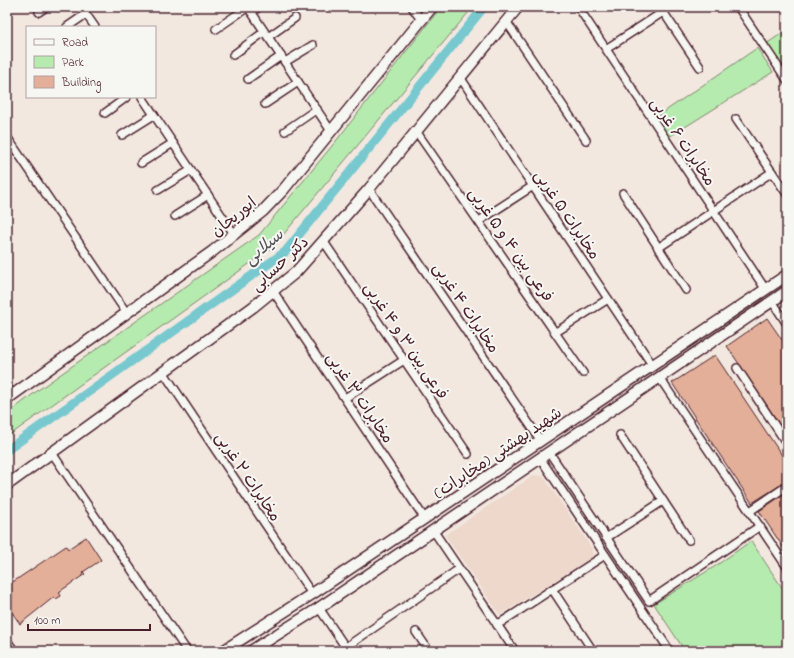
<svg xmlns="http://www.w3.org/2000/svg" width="794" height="658" viewBox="0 0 794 658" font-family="'Indie Flower','Playpen Sans Arabic',sans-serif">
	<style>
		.built { fill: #eed7cb }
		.green { fill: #b5ebae; stroke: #80856c }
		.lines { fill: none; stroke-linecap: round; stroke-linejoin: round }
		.canal { stroke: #77c8cf; stroke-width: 9 }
		.building { fill: #e4af99; stroke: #4a1f2b }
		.minor-casing { stroke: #4a1f2b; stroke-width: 10 }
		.secondary-casing { stroke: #4a1f2b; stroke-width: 13 }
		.primary-casing { stroke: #4a1f2b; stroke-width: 14 }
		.minor { stroke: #f6f6f2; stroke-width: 7 }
		.secondary { stroke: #f6f6f2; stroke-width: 10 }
		.primary { stroke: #f6f6f2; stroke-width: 11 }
		.labels { text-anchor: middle; stroke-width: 4; stroke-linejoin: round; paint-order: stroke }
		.street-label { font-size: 16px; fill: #4a1f2b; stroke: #f6f6f2 }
		.water-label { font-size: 17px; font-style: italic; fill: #58525c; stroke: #f6f6f2 }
	</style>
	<rect width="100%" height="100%" fill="#f2e8e0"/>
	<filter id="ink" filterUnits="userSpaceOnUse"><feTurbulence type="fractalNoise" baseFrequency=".025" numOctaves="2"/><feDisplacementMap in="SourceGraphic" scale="8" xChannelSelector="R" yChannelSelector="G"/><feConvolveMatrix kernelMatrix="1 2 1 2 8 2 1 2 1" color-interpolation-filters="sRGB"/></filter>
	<g filter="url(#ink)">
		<path class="built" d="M534 475 543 476 593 550 592 557 500 615 445 535Z"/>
		<g class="green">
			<path d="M441 7H473L273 247 7 437V414L41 388 259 235 336 141Z"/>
			<path d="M787 30V68L785 70 766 44Z"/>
			<path d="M757 48 773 72 669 137 655 118Z"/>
			<path d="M751 541 787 595V651H685L654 604 714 567Z"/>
		</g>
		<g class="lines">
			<path class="canal" d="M7 450 285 252 484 7"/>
		</g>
		<g class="building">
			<path d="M767 318 787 347V424L782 428 727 346Z"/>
			<path d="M715 355 787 463V481L752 503 672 383Z"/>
			<path d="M787 492V553L759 511Z"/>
			<path d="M86 537 101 560 83 572 85 574 59 592 61 596 56 599 54 597 20 624 7 605V586L66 546 68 549Z"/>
		</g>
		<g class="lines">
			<defs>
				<g id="minor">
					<path d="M81 7 95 27"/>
					<path d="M248 7 331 131"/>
					<path d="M412 7 421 20"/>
					<path d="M578 7 766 290"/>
					<path d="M660 7 700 67"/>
					<path d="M738 7 787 80"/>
					<path d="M39 12 46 7"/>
					<path d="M251 12 259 7"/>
					<path d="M506 21 586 140"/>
					<path d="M67 27 86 14"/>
					<path d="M216 29 248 7"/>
					<path d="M268 37 295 18"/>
					<path d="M606 49 663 12"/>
					<path d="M233 55 264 32"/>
					<path d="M285 62 313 45"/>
					<path d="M460 77 653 366"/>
					<path d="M248 79 281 56"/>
					<path d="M142 97 234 234"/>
					<path d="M265 104 298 82"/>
					<path d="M105 113 127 97"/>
					<path d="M736 119 787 194"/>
					<path d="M285 131 317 109"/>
					<path d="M416 131 583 373"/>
					<path d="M122 135 154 115"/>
					<path d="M7 137 126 312"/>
					<path d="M141 163 173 143"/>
					<path d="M369 189 541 441"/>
					<path d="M158 190 191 170"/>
					<path d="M623 193 686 290"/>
					<path d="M175 216 208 195"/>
					<path d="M479 221 533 186"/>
					<path d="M324 242 468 454"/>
					<path d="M658 248 772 172"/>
					<path d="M273 291 425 519"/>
					<path d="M772 301 787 324"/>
					<path d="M556 332 608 299"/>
					<path d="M737 368 787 444"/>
					<path d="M164 373 312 594"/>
					<path d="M659 377 787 567"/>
					<path d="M7 387 12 395"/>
					<path d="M345 398 404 360"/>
					<path d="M620 435 689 540"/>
					<path d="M549 452 649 601 760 526"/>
					<path d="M52 453 187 651"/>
					<path d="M540 458 668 648 664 651"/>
					<path d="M750 511 787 486"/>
					<path d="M433 530 515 651"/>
					<path d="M606 538 663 501"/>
					<path d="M552 589 593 651"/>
					<path d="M319 608 348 651"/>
					<path d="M497 625 605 555"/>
					<path d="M416 632 429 651"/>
					<path d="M346 647 459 569"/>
				</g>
				<g id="secondary">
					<path d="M7 399 213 251 263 211 284 189 432 7"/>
					<path d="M7 485 253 307 296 272 369 189 518 7"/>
					<path d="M223 651 312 594 787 275"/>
					<path d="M251 651 319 608 787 291"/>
				</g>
				<path id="primary" d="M7 644 12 651"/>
			</defs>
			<use href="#minor" class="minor-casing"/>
			<use href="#secondary" class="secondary-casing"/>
			<use href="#primary" class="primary-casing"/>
			<use href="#minor" class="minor"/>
			<use href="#secondary" class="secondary"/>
			<use href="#primary" class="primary"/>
		</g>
	</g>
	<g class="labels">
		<g class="street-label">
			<text transform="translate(684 141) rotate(56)" y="6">مخابرات ۶ غربی</text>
			<text transform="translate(568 214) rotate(56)" y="6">مخابرات ۵ غربی</text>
			<text transform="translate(233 216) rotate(-39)" y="6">ابوریحان</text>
			<text transform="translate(512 244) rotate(55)" y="6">فرعی بین ۴ و ۵ غربی</text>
			<text transform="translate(279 263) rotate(-43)" y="6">دکتر حسابی</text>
			<text transform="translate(467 307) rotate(56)" y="6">مخابرات ۴ غربی</text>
			<text transform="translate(407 340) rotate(56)" y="6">فرعی بین ۳ و ۴ غربی</text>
			<text transform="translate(361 397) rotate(56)" y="6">مخابرات ۳ غربی</text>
			<text transform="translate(497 452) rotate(-34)" y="6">شهید بهشتی (مخابرات)</text>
			<text transform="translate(249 476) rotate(56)" y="6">مخابرات ۲ غربی</text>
		</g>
		<g class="water-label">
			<text transform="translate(263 246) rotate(-40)" y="6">سیلابی</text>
		</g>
	</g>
	<rect width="794" height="658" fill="none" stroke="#f6f6f2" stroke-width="24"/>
	<rect x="12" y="12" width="770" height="634" fill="none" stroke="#4a1f2b" stroke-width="1.5" filter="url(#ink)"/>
	<rect x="26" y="26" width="130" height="72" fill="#f6f6f2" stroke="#b1a0a2"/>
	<rect x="34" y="39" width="20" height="6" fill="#f6f6f2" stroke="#b1a0a2"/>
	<text x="62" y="46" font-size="12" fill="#4a1f2b">Road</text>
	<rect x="34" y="56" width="20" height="12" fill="#b5ebae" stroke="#b1a0a2"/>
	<text x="62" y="66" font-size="12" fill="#4a1f2b">Park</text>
	<rect x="34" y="76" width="20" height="12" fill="#e4af99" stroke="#b1a0a2"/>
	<text x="62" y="86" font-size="12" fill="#4a1f2b">Building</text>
	<path d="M28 624v6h122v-6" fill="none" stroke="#4a1f2b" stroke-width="2"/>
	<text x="34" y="624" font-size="12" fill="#4a1f2b" stroke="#f6f6f2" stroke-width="3" paint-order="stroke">100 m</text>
</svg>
